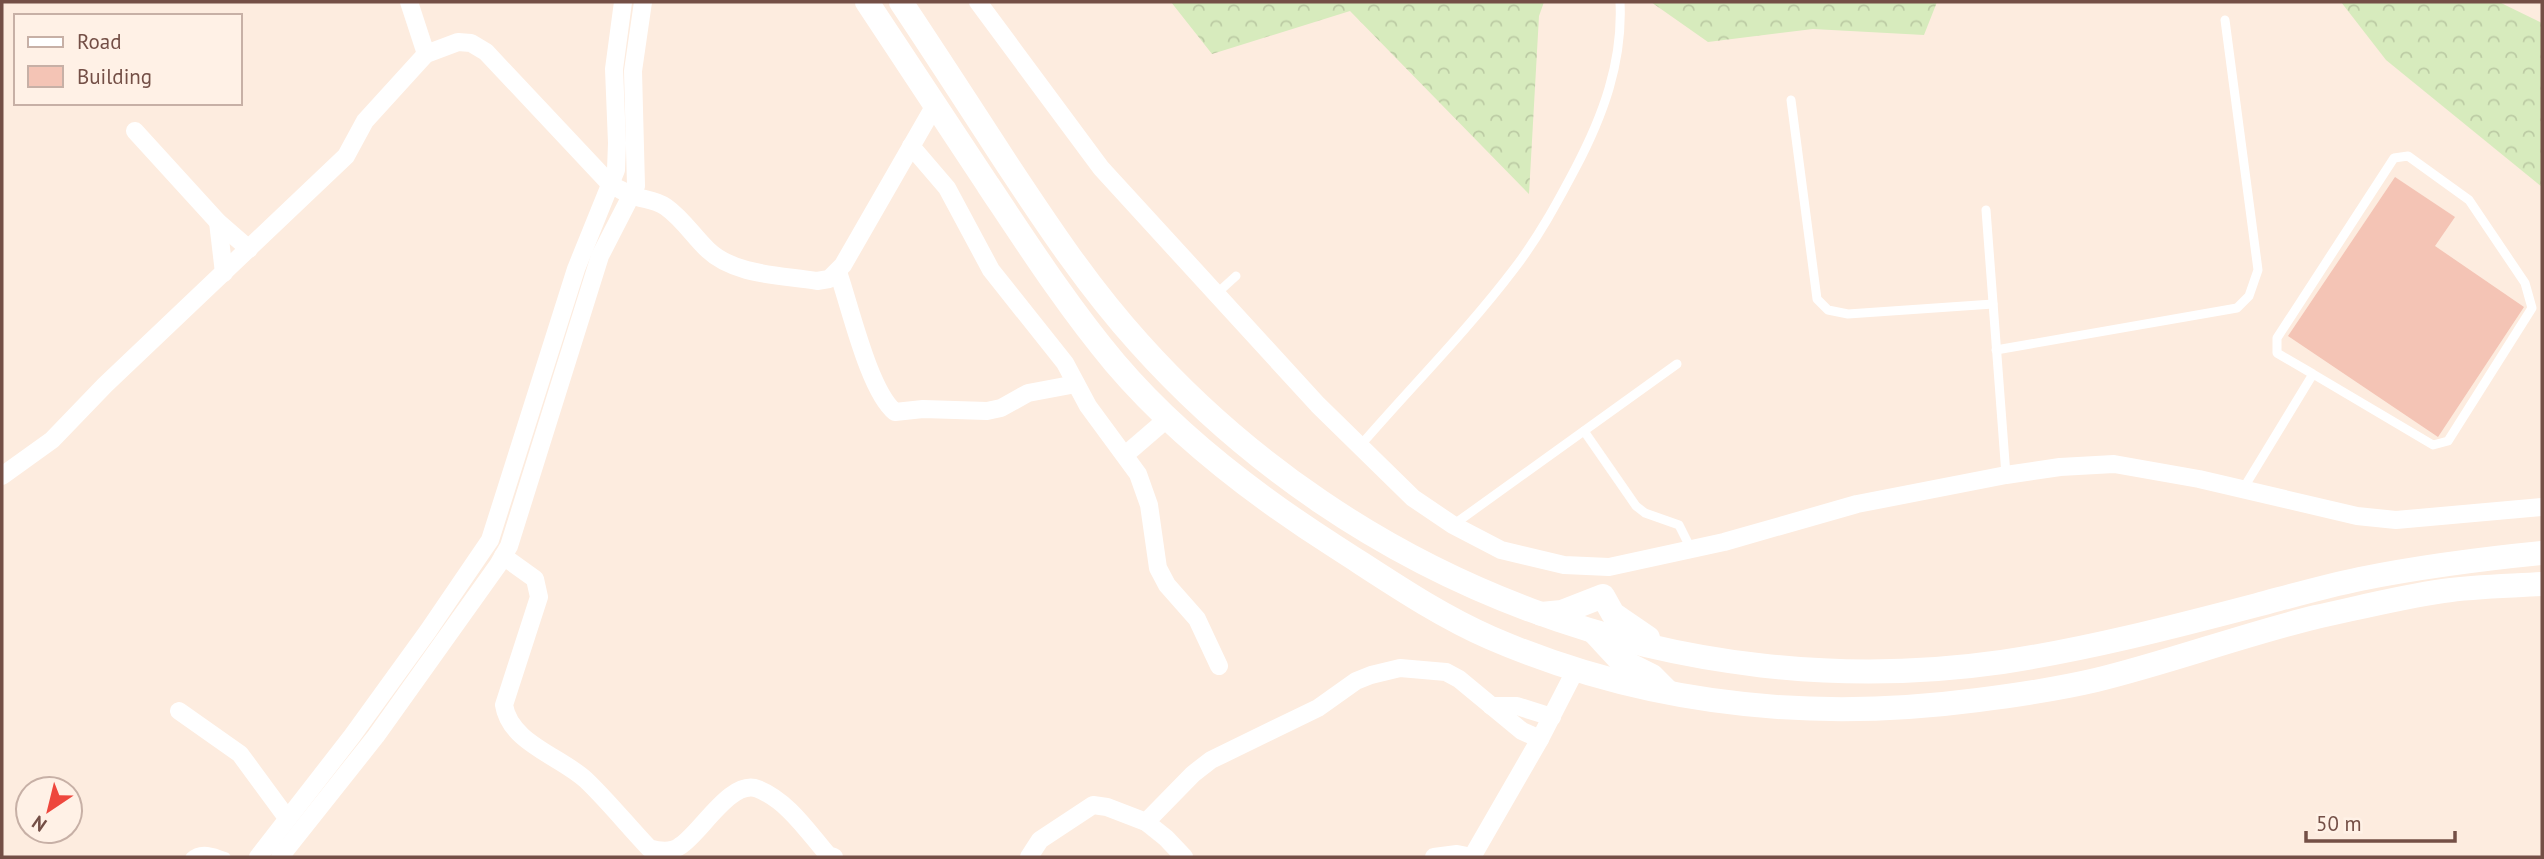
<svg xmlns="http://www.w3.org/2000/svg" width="2544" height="859" viewBox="0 0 2544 859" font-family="'PT Sans',sans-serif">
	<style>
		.forest { fill: url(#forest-crowns) }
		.building { fill: #f4c4b5 }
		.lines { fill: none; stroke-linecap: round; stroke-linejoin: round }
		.service { stroke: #fff; stroke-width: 9 }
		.minor { stroke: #fff; stroke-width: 18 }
		.secondary { stroke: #fff; stroke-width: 24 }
	</style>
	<defs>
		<pattern id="forest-crowns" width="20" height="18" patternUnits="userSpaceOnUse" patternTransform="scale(1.75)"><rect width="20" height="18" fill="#d7ebbd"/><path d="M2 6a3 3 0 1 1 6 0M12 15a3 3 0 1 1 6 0" fill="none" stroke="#bccba4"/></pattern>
	</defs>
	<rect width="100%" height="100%" fill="#fdecdf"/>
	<g class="forest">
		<path d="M1171 2H1544L1539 16 1529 194 1350 11 1212 54Z"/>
		<path d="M1651 2H1937L1924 35 1813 29 1708 42Z"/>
		<path d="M2341 2H2499L2542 23V187L2386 60Z"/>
	</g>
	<path class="building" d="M2395 177 2455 217 2435 246 2524 307 2438 437 2288 336Z"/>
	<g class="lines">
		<g class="service">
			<path d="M1791 100 1817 299 1828 310 1848 314 1993 304"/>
			<path d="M1986 210 2006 475"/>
			<path d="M1215 295 1236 276"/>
			<path d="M1996 350 2237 308 2249 296 2258 270 2225 20"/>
			<path d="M1584 431 1636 506 1645 513 1679 525 1691 549"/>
			<path d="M1360 446C1411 387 1467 331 1514 269 1538 238 1557 203 1575 169 1603 116 1623 62 1620 2"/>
			<path d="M2243 489 2313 374 2277 353V338L2394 158 2408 156 2469 200 2525 283 2532 308 2448 441 2433 445 2313 374"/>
			<path d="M1453 525 1677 364"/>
			<path d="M190 857C200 847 214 852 226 857"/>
		</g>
		<g class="minor">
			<path d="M409 2 426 54"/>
			<path d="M978 2 1101 168 1318 405 1413 498 1453 525 1501 550 1564 565 1609 567 1724 542 1857 504 2006 475 2060 467 2114 464 2199 479 2357 516 2396 520 2542 507"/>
			<path d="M135 131 218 222 249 249"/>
			<path d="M911 146 947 188 991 270 1065 363 1088 406 1138 474 1149 505 1158 568 1167 585 1197 619 1219 666"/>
			<path d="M218 222 224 273"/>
			<path d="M838 272C850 306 869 391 895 412L923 409 987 411 1001 408 1028 393 1076 384"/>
			<path d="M1125 455 1168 418"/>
			<path d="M2 476 52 440 105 385 346 156 365 121 426 54 458 42 471 43 486 52 611 185C618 188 624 192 631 195 643 200 655 199 666 207 683 219 694 237 708 250 735 276 783 275 817 281L829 279 843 265 935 105"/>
			<path d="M503 556 535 579 539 597 504 705C510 743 560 756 586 780 608 801 628 826 649 848 659 851 671 853 680 846 701 833 731 778 758 789 788 801 808 832 828 855L834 857"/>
			<path d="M1491 706H1517L1552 717"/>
			<path d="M179 711 240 754 287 818"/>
			<path d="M1146 822 1166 838 1184 857"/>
			<path d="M258 857 352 736 428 631 490 540 576 269 616 170 617 143 614 69 623 2"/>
			<path d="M280 857 376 736 498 565 509 546 600 256 636 186 633 71 643 2"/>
			<path d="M1029 857 1040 840 1093 805 1107 807 1146 822 1193 774 1211 760 1318 708 1356 681 1371 675 1400 668 1446 672 1459 679 1522 731 1540 739"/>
			<path d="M1434 857 1457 854 1472 857"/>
			<path d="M1472 857 1540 739 1575 671"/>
		</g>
		<g class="secondary">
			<path d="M867 2C908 63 948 124 988 185 1028 245 1068 307 1115 363 1177 436 1256 496 1336 547 1386 579 1436 614 1491 638 1646 705 1811 722 1978 700 2017 695 2058 689 2096 680 2170 662 2242 635 2316 617 2358 608 2401 597 2443 591 2475 586 2509 586 2542 584"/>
			<path d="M901 2C937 56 972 110 1007 164 1048 226 1089 288 1139 343 1355 584 1680 708 2002 662 2088 649 2173 627 2257 605 2291 596 2326 586 2360 579 2420 567 2481 559 2542 553"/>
			<path d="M1541 614 1562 612 1603 596 1613 614 1648 638"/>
			<path d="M1595 633 1620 660 1652 676 1668 692"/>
		</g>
	</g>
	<rect width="2544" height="859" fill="none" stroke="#744f46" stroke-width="7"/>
	<rect x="14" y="14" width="228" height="91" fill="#fff1e6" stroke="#c7b0a6" stroke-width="2"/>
	<rect x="28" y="37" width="35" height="10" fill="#ffffff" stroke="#c7b0a6" stroke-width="2"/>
	<text x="77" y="49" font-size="21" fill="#744f46">Road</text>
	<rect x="28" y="66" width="35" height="21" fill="#f4c4b5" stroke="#c7b0a6" stroke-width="2"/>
	<text x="77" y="84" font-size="21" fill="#744f46">Building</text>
	<g transform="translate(49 810) rotate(215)"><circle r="33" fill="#fff1e6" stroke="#c7b0a6" stroke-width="2"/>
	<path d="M0-5L12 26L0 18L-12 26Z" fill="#ee473d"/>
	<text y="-10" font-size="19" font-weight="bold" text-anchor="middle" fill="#744f46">N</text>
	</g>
	<path d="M2306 831v10h149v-10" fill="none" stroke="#744f46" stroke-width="3.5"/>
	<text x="2316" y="831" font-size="21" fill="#744f46" stroke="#fff1e6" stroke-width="5" paint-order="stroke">50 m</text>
</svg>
